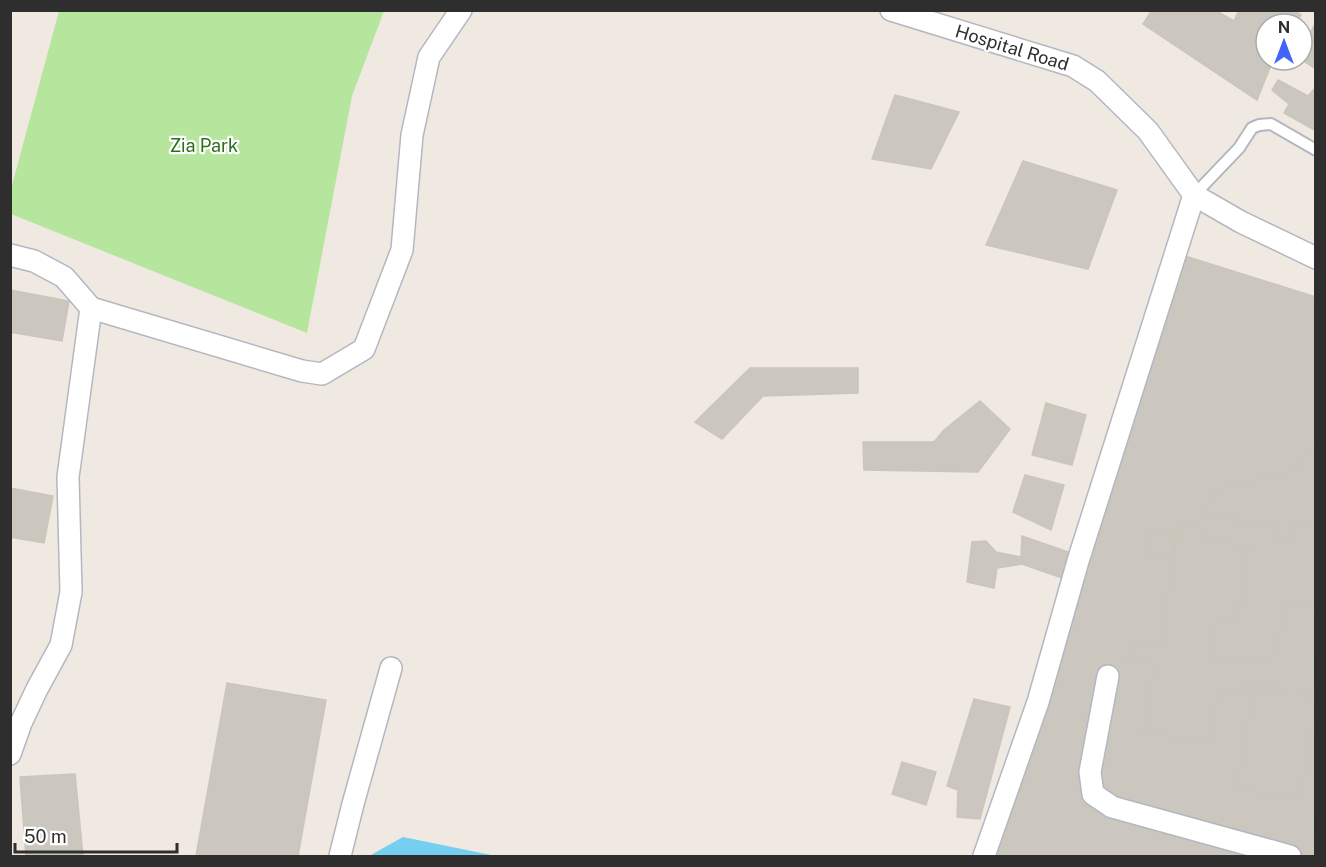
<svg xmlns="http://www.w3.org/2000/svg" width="1326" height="867" viewBox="0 0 1326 867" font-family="'Public Sans',sans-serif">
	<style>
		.green { fill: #b6e59e }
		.water { fill: #75cff0 }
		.building { fill: #cbc7bf; stroke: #cbc5ba; stroke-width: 1.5 }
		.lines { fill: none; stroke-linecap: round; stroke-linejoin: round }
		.lane-casing { stroke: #b4b7c1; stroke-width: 14 }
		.street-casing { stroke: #b4b7c1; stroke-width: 24 }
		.path { stroke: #c9c9c9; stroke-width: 4; stroke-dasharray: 4.5 3; stroke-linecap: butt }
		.lane { stroke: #fff; stroke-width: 10 }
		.street { stroke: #fff; stroke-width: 21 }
		.labels { text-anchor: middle; stroke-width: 4.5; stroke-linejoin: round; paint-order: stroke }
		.street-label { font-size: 18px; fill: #2e2e2e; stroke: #fff }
		.park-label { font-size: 18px; fill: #2c6e1b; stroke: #fff }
	</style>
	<rect width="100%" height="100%" fill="#efe9e1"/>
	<path class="green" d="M59 11H384L352 96 307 333 11 214V189Z"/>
	<path class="water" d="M403 837 496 856H369Z"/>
	<g class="building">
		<path d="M1152 10H1215L1234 21 1239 10H1294L1301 15 1295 24H1266V60H1273L1257 100 1143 24Z"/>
		<path d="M1316 22V69L1302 60V48Z"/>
		<path d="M1278 80 1308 96 1316 87V131L1284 113 1289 104 1272 90Z"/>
		<path d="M895 95 959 112 931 169 872 159Z"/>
		<path d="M1023 161 1117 190 1088 269 986 245Z"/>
		<path d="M1185 256 1316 297V856H997L1021 772Z"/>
		<path d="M10 290 69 301 62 341 10 332Z"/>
		<path d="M750 368H858V393L763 396 722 439 695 422Z"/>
		<path d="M980 401 1010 429 978 472 864 470 863 442H934L944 430Z"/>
		<path d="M1046 403 1086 415 1072 465 1032 455Z"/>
		<path d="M1316 441V524L1314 520 1294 522 1296 540H1275L1277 524 1206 517 1210 492 1296 470Z"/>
		<path d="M1025 475 1064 485 1051 530 1013 512Z"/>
		<path d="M10 488 53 496 44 543 10 537Z"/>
		<path d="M1179 524 1202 528 1201 539 1249 546 1237 622 1216 619 1209 658 1236 662 1275 656 1285 604 1316 609V689L1295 687 1316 706 1300 800 1236 789 1253 691 1280 695 1281 687 1246 681 1240 694 1218 691 1210 742 1143 732 1154 664 1127 660 1130 642 1160 647Z"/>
		<path d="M1151 533 1177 534 1172 555H1149Z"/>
		<path d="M1022 536 1071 553 1062 578 1022 564 997 568 994 588 967 582 972 542 986 541 996 552 1021 557Z"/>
		<path d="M227 683 326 700 298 856H196Z"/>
		<path d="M974 699 1010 707 980 819 957 817 958 790 947 786Z"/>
		<path d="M902 762 936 772 926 805 892 794Z"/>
		<path d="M75 774 83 856H26L20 777Z"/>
	</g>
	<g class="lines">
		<defs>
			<path id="lane" d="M1194 195 1239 148 1252 128 1259 125 1271 124 1316 150"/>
			<g id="street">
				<path d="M891 10 1073 66 1097 81 1148 131 1194 195 1241 222 1316 258"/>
				<path d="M10 255 34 261 64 277 91 308 302 371 322 374 364 349 402 250 412 135 429 57 461 10"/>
				<path d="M1108 676 1090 772 1093 794 1112 807 1290 856"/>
				<path d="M10 754 21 723 37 689 61 645 71 592 68 477 91 308"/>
				<path d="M340 856 353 804 391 668"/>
				<path d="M984 856 1038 702 1078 561 1194 195"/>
			</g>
		</defs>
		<use href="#lane" class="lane-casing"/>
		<use href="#street" class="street-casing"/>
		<g class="path">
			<path d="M1294 654 1313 658 1316 688"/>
			<path d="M1301 679 1315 680"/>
			<path d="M1316 751V790"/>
			<path d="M1305 842 1316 815"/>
		</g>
		<use href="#lane" class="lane"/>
		<use href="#street" class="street"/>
	</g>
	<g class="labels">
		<g class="street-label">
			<text transform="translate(1012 48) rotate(17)" y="6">Hospital Road</text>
		</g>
		<g class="park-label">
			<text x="204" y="152">Zia Park</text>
		</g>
	</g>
	<rect width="1326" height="867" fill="none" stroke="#2e2e2e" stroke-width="24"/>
	<g transform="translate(1284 42)"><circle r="28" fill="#ffffff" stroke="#ababab" stroke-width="1.5"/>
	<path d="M0-4.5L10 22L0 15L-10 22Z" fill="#4264fb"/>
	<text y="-9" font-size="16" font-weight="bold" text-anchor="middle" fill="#2e2e2e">N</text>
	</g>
	<path d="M15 843v9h162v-9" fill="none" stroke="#2e2e2e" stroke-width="3"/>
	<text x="24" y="843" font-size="18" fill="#2e2e2e" stroke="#ffffff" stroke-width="4.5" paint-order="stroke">50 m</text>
</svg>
